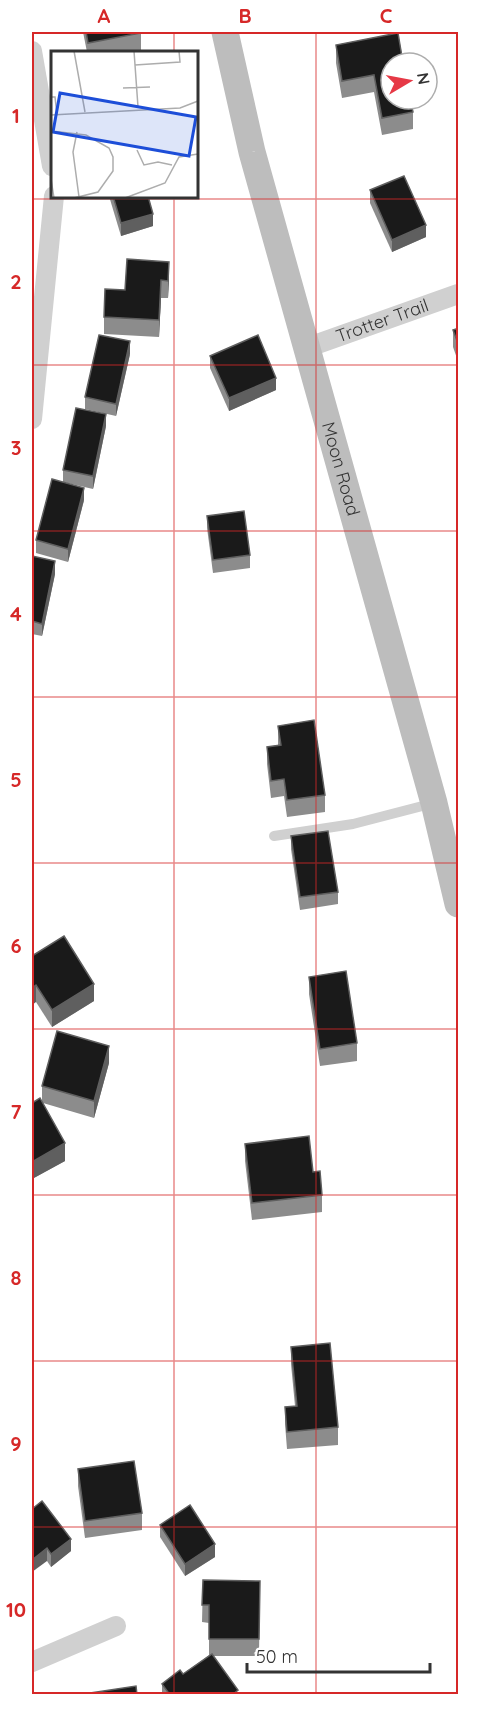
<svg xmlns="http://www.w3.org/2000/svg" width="490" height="1726" viewBox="0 0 490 1726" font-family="Quicksand,sans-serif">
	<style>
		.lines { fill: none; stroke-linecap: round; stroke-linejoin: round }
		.lane { stroke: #d0d0d0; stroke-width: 10 }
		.street { stroke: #d0d0d0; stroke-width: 20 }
		.secondary { stroke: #bdbdbd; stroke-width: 27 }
		.wall { fill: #8c8c8c }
		.shaded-wall { fill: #5f5f5f }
		.building { fill: #1a1a1a; stroke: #5f5f5f; stroke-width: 1.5 }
		.grid { fill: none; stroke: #d62828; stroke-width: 1.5; stroke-opacity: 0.55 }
		.labels { text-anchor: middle; stroke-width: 6; stroke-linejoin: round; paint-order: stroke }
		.street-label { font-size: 18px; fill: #333; stroke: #fff }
		.inset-road { fill: none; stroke: #adadad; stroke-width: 1.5 }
		.view { fill: #1d4ed8; fill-opacity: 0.15; stroke: #1d4ed8; stroke-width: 3 }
		.inset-edge { fill: none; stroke: #333; stroke-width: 3 }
		.neatline { fill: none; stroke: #d62828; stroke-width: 2 }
		.grid-label { font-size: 20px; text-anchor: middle; font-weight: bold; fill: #d62828 }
	</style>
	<rect width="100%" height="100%" fill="#fff"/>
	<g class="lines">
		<path class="lane" d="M274 836 353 824 434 803"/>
		<g class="street">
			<path d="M32 51 52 166"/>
			<path id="s1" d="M306 348 458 294"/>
			<path d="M32 419 54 196"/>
			<path d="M32 1662 116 1626"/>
		</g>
		<path class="secondary" id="s2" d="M225 32 252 152 434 803 458 904"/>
	</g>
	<g class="wall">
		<path d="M83 32H141V50L126 52H87Z"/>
		<path d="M398 33 413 112V129L382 135 374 92 342 98 336 63V45Z"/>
		<path d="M370 190 426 237 392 252 370 203Z"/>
		<path d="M109 196H148L153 226 121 236Z"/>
		<path d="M169 279 168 298H161L159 337 104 334V317L125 290Z"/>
		<path d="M459 328V364L453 347V330Z"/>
		<path d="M130 354 116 416 85 409V397Z"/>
		<path d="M210 356 276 390 229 411 210 368Z"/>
		<path d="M106 426 93 489 63 482V470Z"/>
		<path d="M84 500 68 562 36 553V540Z"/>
		<path d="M207 516 250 555V568L213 573 207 528Z"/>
		<path d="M32 556 55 574 42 636 32 634Z"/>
		<path d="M278 726 325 795V812L287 817 284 796 271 798 267 764V747L278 745Z"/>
		<path d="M291 836 338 892V904L300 910 291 849Z"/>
		<path d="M32 956 94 1001 52 1027 36 1002Z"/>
		<path d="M309 977 357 1043V1061L320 1066 309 994Z"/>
		<path d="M109 1063 94 1118 43 1103 65 1161 32 1179V1103H42V1086Z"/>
		<path d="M245 1144 313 1172 322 1195V1212L252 1220 245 1161Z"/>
		<path d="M291 1347 338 1427V1445L287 1449 285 1424V1407L295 1406 291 1364Z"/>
		<path d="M78 1469 142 1513V1530L85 1538 78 1486Z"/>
		<path d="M32 1509 71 1551 51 1567 47 1561Z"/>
		<path d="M160 1525 215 1557 185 1576 160 1537Z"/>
		<path d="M203 1580 260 1581 259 1656H213L238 1695H162V1684L183 1674 209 1655V1623L202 1622Z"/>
	</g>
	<g class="shaded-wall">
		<path d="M153 214V226L121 236V223Z"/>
		<path d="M426 225V237L392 252V240Z"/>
		<path d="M169 262V279L168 298V281Z"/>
		<path d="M161 280V298L159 337V320Z"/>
		<path d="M130 341V354L116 416V404Z"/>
		<path d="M276 378V390L229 411V398Z"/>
		<path d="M106 414V426L93 489V476Z"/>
		<path d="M84 488V500L68 562V549Z"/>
		<path d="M55 561V574L42 636V624Z"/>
		<path d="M33 922V939L32 941V924Z"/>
		<path d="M94 984V1001L52 1027V1010Z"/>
		<path d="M36 985V1002L32 1005V988Z"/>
		<path d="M109 1046V1063L94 1118V1101Z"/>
		<path d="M65 1143V1161L32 1179V1162Z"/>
		<path d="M71 1539V1551L51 1567V1554Z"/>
		<path d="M215 1544V1557L185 1576V1564Z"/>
		<path d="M47 1548V1561L32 1572V1560Z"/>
	</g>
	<g class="building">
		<path d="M86 32H141V33L88 43Z"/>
		<path d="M398 33 403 63H391V99H410L413 112 382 118 374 75 342 81 336 45Z"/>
		<path d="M404 176 426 225 392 240 370 190Z"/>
		<path d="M113 196H148L153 214 121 223Z"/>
		<path d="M127 259 169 262 168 281 161 280 159 320 104 317 105 289 125 290Z"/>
		<path d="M459 328V346L453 330Z"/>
		<path d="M99 335 130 341 116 404 85 397Z"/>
		<path d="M258 335 276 378 229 398 210 356Z"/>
		<path d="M76 408 106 414 93 476 63 470Z"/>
		<path d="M52 479 84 488 68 549 36 540Z"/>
		<path d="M244 511 250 555 213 560 207 516Z"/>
		<path d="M32 556 55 561 42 624 32 621Z"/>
		<path d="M314 720 325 795 287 800 284 779 271 781 267 747 281 745 278 726Z"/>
		<path d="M328 831 338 892 300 897 291 836Z"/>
		<path d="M64 936 94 984 52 1010 36 985 32 988V956Z"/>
		<path d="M346 971 357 1043 320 1049 309 977Z"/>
		<path d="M57 1031 109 1046 94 1101 42 1086Z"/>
		<path d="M40 1098 65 1143 32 1162V1103Z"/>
		<path d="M309 1136 313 1172 320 1171 322 1195 252 1203 245 1144Z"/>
		<path d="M330 1343 338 1427 287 1432 285 1407 297 1406 291 1347Z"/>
		<path d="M134 1461 142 1513 85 1521 78 1469Z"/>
		<path d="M42 1501 71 1539 51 1554 47 1548 32 1560V1509Z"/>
		<path d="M190 1505 215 1544 185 1564 160 1525Z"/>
		<path d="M203 1580 260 1581 259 1639H209V1605H202Z"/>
		<path d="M212 1654 238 1690 232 1695H170L162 1684 180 1670 183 1674Z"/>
		<path d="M136 1686 137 1695H84V1694Z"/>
	</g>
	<path class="grid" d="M174 32V52M316 32V1694M174 196V1694M32 199H458M32 365H458M32 531H458M32 697H458M32 863H458M32 1029H458M32 1195H458M32 1361H458M32 1527H458"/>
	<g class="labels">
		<g class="street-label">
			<text dy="6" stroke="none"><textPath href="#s1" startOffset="81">Trotter Trail</textPath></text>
			<text dy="6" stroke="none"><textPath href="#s2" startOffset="452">Moon Road</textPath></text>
		</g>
	</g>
	<g transform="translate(51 51)">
		<rect width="147" height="147" fill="#fff"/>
		<path class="inset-road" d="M23 0 34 61M69 0H83L87 56M84 14 129 11 128 0M72 37 99 36M0 46H4L6 64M0 64 129 57 147 50M0 80 35 84 58 97 62 106V120L47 141 23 147M26 81 22 101 28 146M86 99 93 114 107 111 121 114M0 128 3 147M74 147 114 132 128 106 147 103"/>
		<path class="view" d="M9 42 145 66 138 105 2 81Z"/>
		<rect width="147" height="147" class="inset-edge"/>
	</g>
	<rect width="490" height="1726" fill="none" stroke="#ffffff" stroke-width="66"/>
	<g transform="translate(409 81) rotate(80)"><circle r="28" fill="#ffffff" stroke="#adadad" stroke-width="1.5"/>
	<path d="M0-4.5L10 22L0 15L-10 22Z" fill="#e63946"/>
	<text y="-9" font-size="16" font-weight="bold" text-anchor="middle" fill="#333333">N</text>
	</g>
	<path d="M247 1663v9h183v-9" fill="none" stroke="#333333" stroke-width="3"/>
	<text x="256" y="1663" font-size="18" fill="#333333" stroke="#ffffff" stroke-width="4.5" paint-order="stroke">50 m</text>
	<rect x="33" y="33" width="424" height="1660" class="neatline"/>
	<g class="grid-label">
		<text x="104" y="23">A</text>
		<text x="245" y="23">B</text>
		<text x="386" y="23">C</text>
		<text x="16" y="123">1</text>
		<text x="16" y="289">2</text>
		<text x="16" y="455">3</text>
		<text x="16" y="621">4</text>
		<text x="16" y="787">5</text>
		<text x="16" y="953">6</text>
		<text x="16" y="1119">7</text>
		<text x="16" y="1285">8</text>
		<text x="16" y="1451">9</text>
		<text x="16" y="1617">10</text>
	</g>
</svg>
